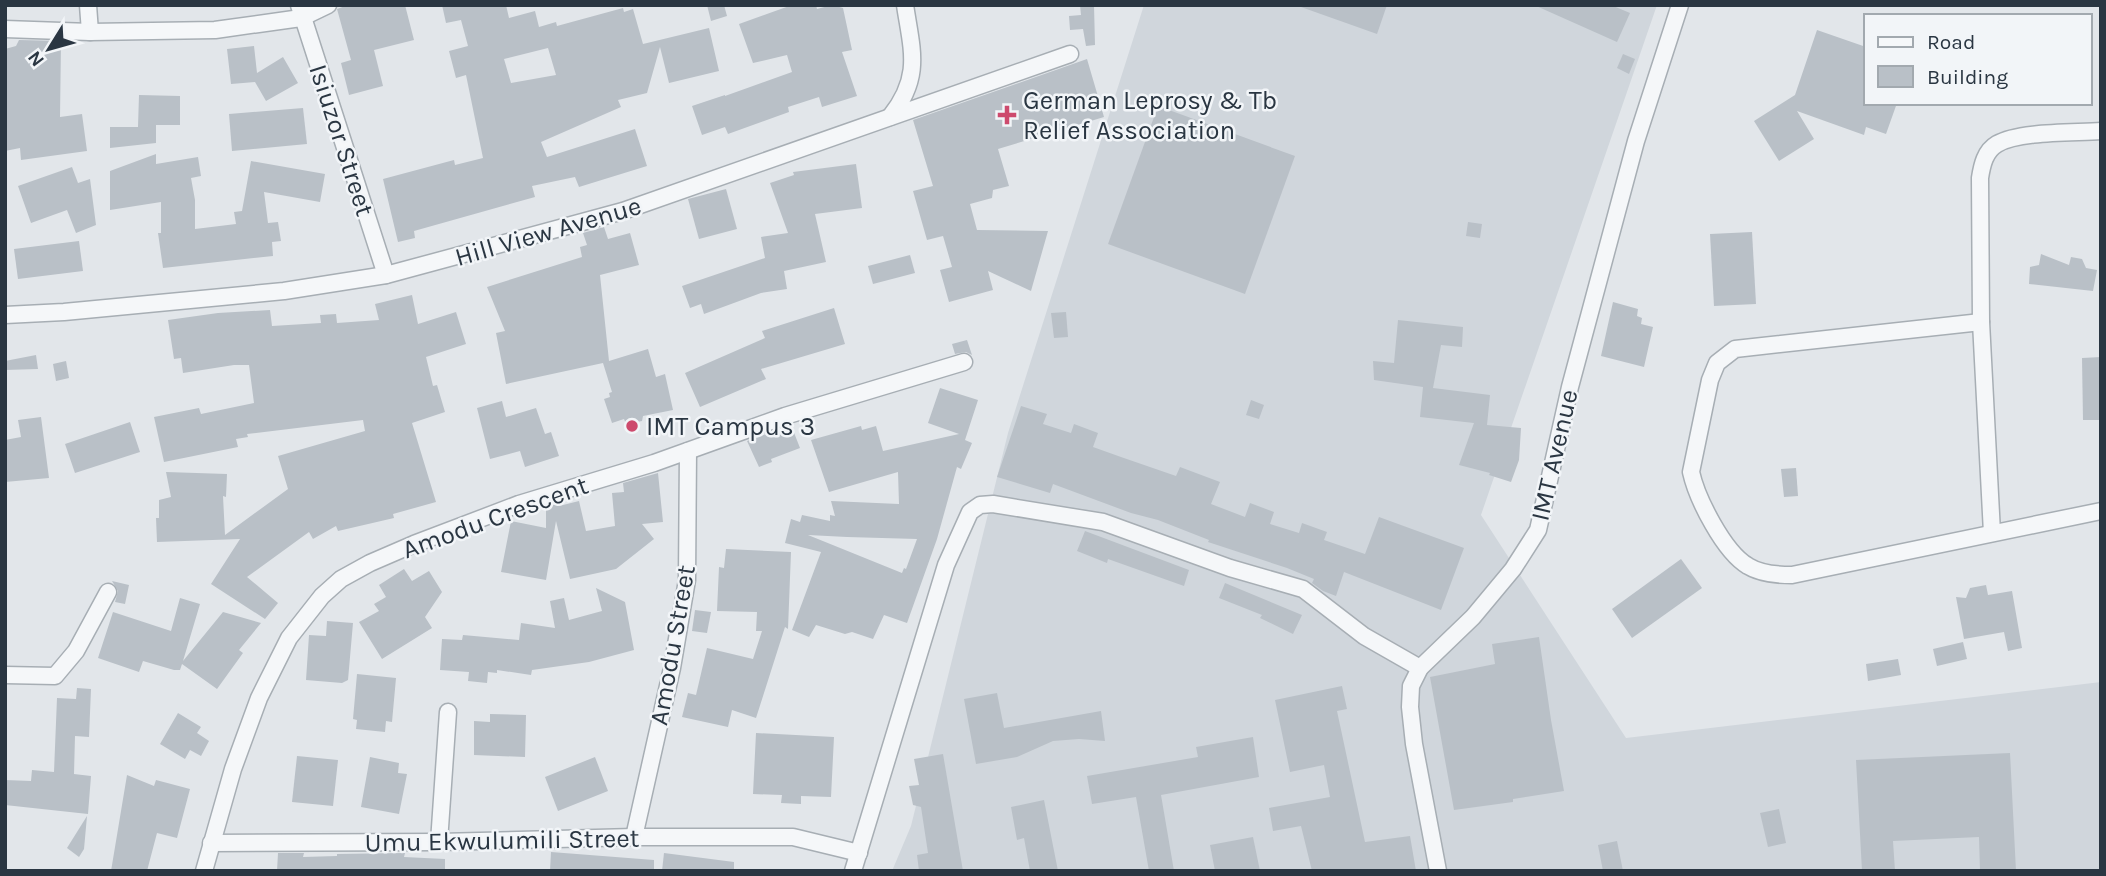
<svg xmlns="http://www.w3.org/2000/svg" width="2106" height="876" viewBox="0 0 2106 876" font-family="Karla,sans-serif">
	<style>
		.built { fill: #d0d6dc }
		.building { fill: #b9c0c7; fill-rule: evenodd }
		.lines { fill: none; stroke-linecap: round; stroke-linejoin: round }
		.street-casing { stroke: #a7aeb4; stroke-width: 19 }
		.street { stroke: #f5f7f9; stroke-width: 16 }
		.poi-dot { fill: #cd4a6d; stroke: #f2f5f8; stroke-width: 2.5 }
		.labels { text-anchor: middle; stroke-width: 5; stroke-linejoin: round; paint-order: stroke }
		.poi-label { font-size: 26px; fill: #2a3642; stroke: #f2f5f8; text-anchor: start }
		.street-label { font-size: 26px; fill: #2a3642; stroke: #f2f5f8 }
	</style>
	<rect width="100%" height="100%" fill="#e2e6ea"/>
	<path class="built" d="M1144 5H1657L1481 515 1626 738 2101 682V871H892L911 826 1008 433Z"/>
	<g class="building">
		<path d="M348 5H405L414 40 374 50 383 86 349 95 341 63 351 60 337 9Z"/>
		<path d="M442 5H506L509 18 535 11 539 27 556 22 557 26 623 8 624 12 633 9 643 44 709 28 719 71 669 83 660 47 647 93 618 100 621 107 541 142 547 157 635 129 647 166 579 187 575 177 532 186 535 197 414 231 415 238 398 242 383 179 454 160 455 165 483 158 466 75 456 78 449 51 468 46 461 20 446 23ZM548 48 556 75 511 83 504 59Z"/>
		<path d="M707 5H724L727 16 711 21Z"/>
		<path d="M792 5H816L817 9 832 5 843 8 852 50 842 52 857 96 822 107 819 97 788 107 789 112 728 134 725 127 702 135 692 106 725 95V96L792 72 787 55 753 63 739 24Z"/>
		<path d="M1080 5H1094L1095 45 1086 46 1083 29 1070 30 1069 16 1081 15Z"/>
		<path d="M1301 5H1387L1377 34 1301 7Z"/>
		<path d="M1534 5H1611L1630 13 1617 42Z"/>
		<path d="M1817 30 1866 47V103H1897L1886 134 1866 127 1864 135 1797 111 1814 139 1779 161 1754 121 1795 95Z"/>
		<path d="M19 40 61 41 60 117 82 114 87 151 21 160 20 148 5 151V49L16 46Z"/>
		<path d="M254 46 257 73 283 57 298 83 266 101 255 82 231 84 227 49Z"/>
		<path d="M1623 54 1635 59 1629 74 1617 68Z"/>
		<path d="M1087 59 1104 117 998 149 1009 186 993 190 992 198 970 204 977 230 1048 231 1031 291 988 271 993 290 949 302 940 270 952 267 943 236 927 240 913 191 933 186 913 120Z"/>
		<path d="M139 95 180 96V125H156V143L110 148V127H138Z"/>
		<path d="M1158 106 1295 156 1245 294 1108 244Z"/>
		<path d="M303 108 307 144 232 151 229 114Z"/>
		<path d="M156 154V164L198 157 201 176 191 178 195 200V229L236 224 234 212 242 211 251 161 325 174 320 202 264 192 268 223 278 222 281 241 272 242 273 256 163 268 158 233H161V202L110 210V171Z"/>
		<path d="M856 164 862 208 815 214 826 262 784 271 787 289 761 293 704 314 701 304 690 308 682 286 765 258 761 237 788 233 770 183 794 175 793 172Z"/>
		<path d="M72 167 78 183 90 179 96 225 76 233 67 210 31 223 18 186Z"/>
		<path d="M726 189 737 229 699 239 688 199Z"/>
		<path d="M1468 222 1482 224 1480 238 1466 236Z"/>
		<path d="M604 227 608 239 630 233 639 265 600 275 609 361 648 349 656 377 665 374 673 410 643 416 642 421 626 424 624 419 612 423 604 399 610 397 609 393 612 392 603 363 506 384 496 333 505 331 487 287 582 257 580 247 587 245 583 233Z"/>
		<path d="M1752 232 1756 304 1714 306 1710 234Z"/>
		<path d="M79 241 83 271 18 279 14 249Z"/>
		<path d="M2041 254 2069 265 2071 257 2082 259 2086 268 2097 270 2093 291 2029 284 2030 267 2039 265Z"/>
		<path d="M910 255 915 273 873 284 868 266Z"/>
		<path d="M412 295 418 324 456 312 466 344 426 357 433 386 437 385 445 412 412 423 436 502 393 514 394 518 338 531 336 526 313 539 309 532 247 577 278 603 265 619 211 584 240 539 157 542 156 518H159V500L171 497 166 472 227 474 226 497 223 496 225 535 288 489 278 456 365 431 363 420 247 434 248 437 236 439 238 447 164 462 154 417 199 408 201 414 254 403 249 365H234L183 373 181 358 174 359 168 320 218 313 270 310 272 326 321 323 320 315 336 314 337 323 379 320 375 304Z"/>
		<path d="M1613 302 1638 309 1637 316 1642 318 1641 324 1653 327 1644 367 1601 356Z"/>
		<path d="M834 308 845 344 761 369 766 379 700 407 685 373 765 338 762 331Z"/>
		<path d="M1066 312 1068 337 1054 338 1051 313Z"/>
		<path d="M1398 320 1463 327 1462 347 1441 345 1433 388 1490 395 1487 425 1521 428 1519 460 1511 482 1489 475 1490 473 1459 465 1474 423 1420 417 1423 387 1374 380 1373 361 1394 363Z"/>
		<path d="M967 340 972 355 966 352 955 354 952 344Z"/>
		<path d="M36 355 38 369 5 370V361Z"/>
		<path d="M2101 357V420H2083L2082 358Z"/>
		<path d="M66 361 69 378 56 381 53 364Z"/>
		<path d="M940 388 978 400 965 440 972 443 961 469 957 467 937 539 907 623 884 615 873 639 852 632 845 634 816 625 809 637 792 630 821 552 785 543 791 519 800 522 802 515 830 521V515L835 516 831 501 899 504 898 472 829 492 811 440 861 426 862 430 876 426 883 451 959 434 928 423ZM808 535 847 537 917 539 906 569 904 568 902 573Z"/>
		<path d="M1251 400 1264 405 1259 419 1246 415Z"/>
		<path d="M502 401 506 417 536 408 545 434 551 432 559 456 525 467 520 451 490 459 477 408Z"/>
		<path d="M1021 406 1047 414 1043 424 1071 433 1074 424 1098 433 1093 447 1121 457 1176 476 1180 467 1220 482 1211 504 1245 517 1250 503 1274 512 1270 524 1299 533 1302 523 1327 532 1324 540 1365 554 1379 517 1464 548 1441 610 1344 572 1336 596 1323 591 1312 583 1314 579 1287 568 1208 542 1209 540 1158 520 1131 513 1053 484 1050 493 997 477Z"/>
		<path d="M41 417 49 478 5 482V440L21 437 18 420Z"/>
		<path d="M130 422 140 452 75 473 65 444Z"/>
		<path d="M791 425 800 448 771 459 772 462 759 467 747 441Z"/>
		<path d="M1796 468 1798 496 1784 497 1781 469Z"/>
		<path d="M658 473 663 522 642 524 654 539 616 569 570 579 556 521 546 580 501 572 511 521 546 528V507L560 503 559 506 579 501 586 531 615 526 612 493 624 492 623 483Z"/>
		<path d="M1085 531 1189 570 1184 586 1108 559 1107 563 1077 551Z"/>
		<path d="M726 549 791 552 788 629 785 627 756 718 732 710 728 727 682 717 688 693 696 695 707 648 753 659 762 631H756L757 612 717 611 719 567 724 568Z"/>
		<path d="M1681 559 1702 588 1632 638 1612 609Z"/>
		<path d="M404 569 412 581 429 571 442 592 425 617 432 628 382 659 359 622 379 611 374 604 386 597 379 585Z"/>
		<path d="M112 581 129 585 125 604 115 602 118 591Z"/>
		<path d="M1225 583 1302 615 1293 634 1260 618 1262 615 1219 598Z"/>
		<path d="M1986 585 1988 595 2012 591 2022 648 2008 651 2004 632 1964 639 1956 597 1966 598 1970 588Z"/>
		<path d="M596 588 625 602 634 650 589 662 532 670 531 675 497 670V673L488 672 487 683 468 681 469 672 440 670 442 639 462 640 463 635 519 640 521 623 555 628 550 601 564 598 569 620 602 611Z"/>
		<path d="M180 598 200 604 183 661 223 612 261 623 239 650 243 653 217 689 182 664 180 670H174L143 661 139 672 98 658 113 612 171 631Z"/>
		<path d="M695 610 711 612 707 633 692 631Z"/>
		<path d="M327 621 353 623 348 680 342 683 306 680 309 635 326 636Z"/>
		<path d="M1539 637 1551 720 1564 791 1513 799V802L1454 810 1430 677 1495 664 1492 644Z"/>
		<path d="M1963 642 1967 659 1937 666 1933 649Z"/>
		<path d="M1898 659 1901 675 1868 681 1866 664Z"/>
		<path d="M357 674 396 678 392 722 386 721 385 732 356 729 357 720 353 719Z"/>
		<path d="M1342 686 1347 709 1337 711 1365 842 1410 836 1416 871H1312L1301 826 1273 831 1269 808 1330 797 1324 765 1290 772 1275 700Z"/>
		<path d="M77 688 91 689 89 737 75 736 74 774 91 776 88 814 5 805V780L31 781 32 770 54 772 57 698 76 699Z"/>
		<path d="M997 693 1004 728 1101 711 1105 741 1079 739 1053 741 1017 757 976 764 964 699Z"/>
		<path d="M178 713 201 727 197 733 209 741 201 756 190 750 185 759 160 744Z"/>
		<path d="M490 714 526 715 525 757 474 755V721L490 722Z"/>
		<path d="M756 733 834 737 831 797 801 796V804L781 803 782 795 753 794Z"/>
		<path d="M1253 737 1259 777 1161 795 1174 871H1149L1136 797 1092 804 1087 776 1198 757 1196 747Z"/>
		<path d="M2010 753 2016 871H1980L1979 837 1893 841 1895 871H1862L1856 760Z"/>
		<path d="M943 754 963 871H919L917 855 928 853 921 807 913 805 909 786 919 785 914 759Z"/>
		<path d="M297 756 338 760 333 806 292 802Z"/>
		<path d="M370 757 399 763 398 773 407 774 399 814 361 807Z"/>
		<path d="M595 757 608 791 558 811 545 777Z"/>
		<path d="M127 775 154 786 156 780 190 789 177 838 157 833 147 871H111Z"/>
		<path d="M1044 800 1058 871H1030L1024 838 1017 840 1011 807Z"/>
		<path d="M1779 809 1786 843 1768 847 1760 813Z"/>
		<path d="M87 816 84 849 79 857 67 848Z"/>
		<path d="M1253 837 1260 871H1215L1210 845Z"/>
		<path d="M1617 841 1623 871H1603L1598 845Z"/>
		<path d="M551 852 654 860V871H550Z"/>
		<path d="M278 853H304L303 857 337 856V854L405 853 404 857 445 859V871H277Z"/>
		<path d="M664 853 734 862V871H662Z"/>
	</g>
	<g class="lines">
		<defs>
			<g id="street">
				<path d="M88 5 90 32"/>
				<path d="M299 5 386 275"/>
				<path d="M5 29 90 32 215 30 301 18 328 5"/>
				<path d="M890 117C922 77 912 51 905 5"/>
				<path d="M5 315 64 312 284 291 386 275 623 211 1070 54"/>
				<path d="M1981 322 1735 349 1717 363 1710 380 1691 472C1697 499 1724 552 1748 566 1761 574 1777 575 1792 575L2101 511"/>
				<path d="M1992 533 1981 322 1980 178C1982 165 1985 151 1997 144 2019 131 2074 133 2101 131"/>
				<path d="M5 675 55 676 76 651 108 592"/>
				<path d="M634 837 672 668 687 580 688 451"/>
				<path d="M439 842 448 712"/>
				<path d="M211 843 439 842 634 837H793L859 853"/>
				<path d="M204 871 233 769 259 698 289 638 322 596 341 579 370 563 414 544 519 504 654 463 785 416 964 362"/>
				<path d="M853 871 946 565 970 512 980 505 993 504 1103 522 1230 568 1303 589 1364 636 1420 668"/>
				<path d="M1438 871 1414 744 1410 707 1411 686 1420 668 1473 617 1513 569 1538 530 1570 387 1636 141 1680 5"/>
			</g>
		</defs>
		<use href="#street" class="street-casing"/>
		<use href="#street" class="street"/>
	</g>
	<g class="poi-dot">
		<path d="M1003.5 104.5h7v7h7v7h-7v7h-7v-7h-7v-7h7z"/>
		<circle cx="632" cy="426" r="7"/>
	</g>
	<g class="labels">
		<g class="poi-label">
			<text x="1023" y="109">German Leprosy &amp; Tb<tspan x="1023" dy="30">Relief Association</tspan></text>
			<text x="646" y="435">IMT Campus 3</text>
		</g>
		<g class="street-label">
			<text transform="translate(342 140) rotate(72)" y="9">Isiuzor Street</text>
			<text transform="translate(548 231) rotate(-16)" y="9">Hill View Avenue</text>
			<text transform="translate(1554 455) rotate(-77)" y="9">IMT Avenue</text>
			<text transform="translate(495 517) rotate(-20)" y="9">Amodu Crescent</text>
			<text transform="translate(672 645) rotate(-80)" y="9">Amodu Street</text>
			<text transform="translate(502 840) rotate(-1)" y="9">Umu Ekwulumili Street</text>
		</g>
	</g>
	<rect width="2106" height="876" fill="none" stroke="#2a3642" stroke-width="14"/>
	<rect x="1864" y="14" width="228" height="91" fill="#f2f5f8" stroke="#a2a9af" stroke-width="2"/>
	<rect x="1878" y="37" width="35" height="10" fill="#f5f7f9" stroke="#a2a9af" stroke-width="2"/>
	<text x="1927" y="49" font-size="21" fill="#2a3642">Road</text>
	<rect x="1878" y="66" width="35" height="21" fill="#b9c0c7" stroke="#a2a9af" stroke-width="2"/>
	<text x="1927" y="84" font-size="21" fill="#2a3642">Building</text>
	<g transform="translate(49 49) rotate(233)" stroke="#f2f5f8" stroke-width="5" paint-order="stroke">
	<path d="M0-5L12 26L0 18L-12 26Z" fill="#2a3642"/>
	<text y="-10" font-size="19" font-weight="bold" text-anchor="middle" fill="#2a3642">N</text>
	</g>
</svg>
